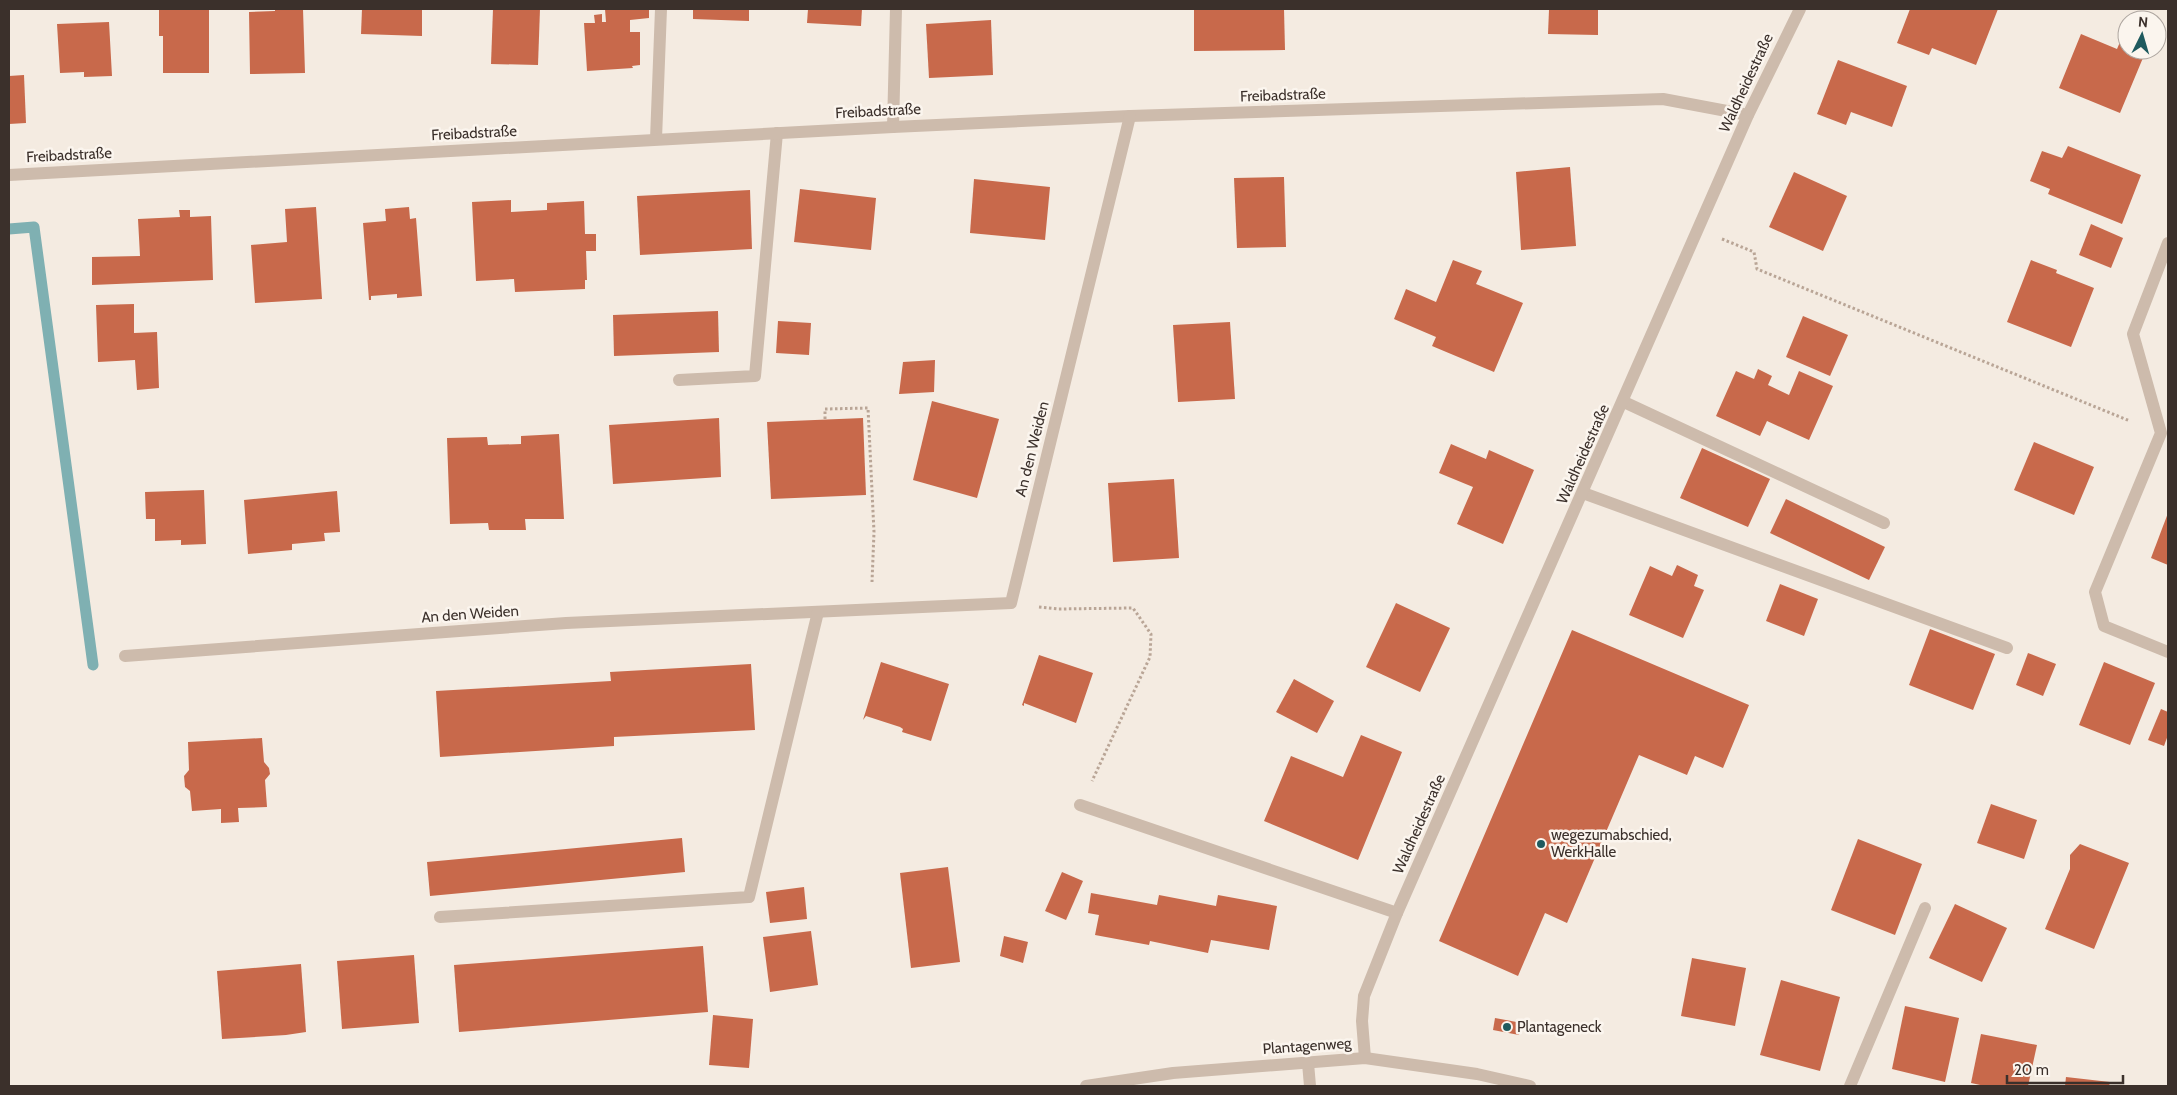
<svg xmlns="http://www.w3.org/2000/svg" width="2177" height="1095" viewBox="0 0 2177 1095" font-family="Cabin,sans-serif">
	<style>
		.lines { fill: none; stroke-linecap: round; stroke-linejoin: round }
		.stream { stroke: #7fb0b2; stroke-width: 11 }
		.building { fill: #c8694b }
		.path { stroke: #b9a596; stroke-width: 3; stroke-dasharray: 2.5 2.5; stroke-linecap: butt }
		.service { stroke: #cdbbac; stroke-width: 12 }
		.minor { stroke: #cdbbac; stroke-width: 12 }
		.tertiary { stroke: #cdbbac; stroke-width: 12 }
		.poi-dot { fill: #1f5a5e; stroke: #fbf5ee; stroke-width: 2 }
		.labels { text-anchor: middle; stroke-width: 5; stroke-linejoin: round; paint-order: stroke }
		.street-label { font-size: 15px; fill: #3b302b; stroke: #fbf5ee }
		.poi-label { font-size: 15px; fill: #3b302b; stroke: #fbf5ee; text-anchor: start }
	</style>
	<rect width="100%" height="100%" fill="#f4ebe1"/>
	<g class="lines">
		<path class="stream" d="M9 229 34 227 93 665"/>
	</g>
	<g class="building">
		<path d="M159 9H209V73H163V36H159Z"/>
		<path d="M275 9H303L305 73 250 74 249 12 275 11Z"/>
		<path d="M362 9H422V36L361 34Z"/>
		<path d="M493 9H540L538 65 491 64Z"/>
		<path d="M605 9H649V18L630 20V32H640V65L632 66 633 68 587 71 584 23H595L594 15 602 14V22H606Z"/>
		<path d="M693 9H749V21L693 19Z"/>
		<path d="M808 9H862L861 26 807 23Z"/>
		<path d="M1194 9H1284L1285 50 1194 51Z"/>
		<path d="M1551 9H1598V35L1548 34 1549 10Z"/>
		<path d="M1910 9H1998L1976 65 1932 48 1929 55 1897 43Z"/>
		<path d="M991 20 993 75 929 78 926 24Z"/>
		<path d="M109 22 112 76 84 77V72L60 73 57 24Z"/>
		<path d="M2081 34 2117 49 2120 42 2127 45V50L2145 53 2120 113 2059 88Z"/>
		<path d="M1838 60 1907 86 1892 127 1851 112 1846 125 1817 114Z"/>
		<path d="M24 75 26 123 9 124V76Z"/>
		<path d="M2068 146 2141 175 2122 224 2048 194 2050 189 2030 181 2042 151 2062 158Z"/>
		<path d="M1570 167 1576 246 1521 250 1516 172Z"/>
		<path d="M1794 172 1847 196 1823 251 1769 227Z"/>
		<path d="M1284 177 1286 247 1237 248 1234 178Z"/>
		<path d="M974 179 1050 187 1045 240 970 233Z"/>
		<path d="M800 189 876 198 871 250 794 242Z"/>
		<path d="M750 190 752 249 640 255 637 196Z"/>
		<path d="M511 200V212L547 210V203L584 201 585 234H596V251H586L587 280H585V289L515 292 514 279 476 281 472 202Z"/>
		<path d="M316 207 322 299 255 303 251 245 287 242 285 209Z"/>
		<path d="M409 207 410 219 416 218 422 296 397 298V294L371 296V300H369L363 223 386 221 385 209Z"/>
		<path d="M179 210H190V217L211 216 213 280 92 285V257L140 256 138 219 180 217Z"/>
		<path d="M2091 224 2123 238 2111 268 2079 255Z"/>
		<path d="M1453 260 1482 271 1476 284 1523 303 1494 372 1432 346 1436 337 1394 319 1406 289 1436 302Z"/>
		<path d="M2031 260 2057 270 2056 273 2094 288 2071 347 2007 322Z"/>
		<path d="M134 304V333L157 332 159 388 137 390 135 360 98 362 96 305Z"/>
		<path d="M718 311 719 352 614 356 613 315Z"/>
		<path d="M1803 316 1848 335 1830 376 1786 357Z"/>
		<path d="M778 321 811 323 809 355 776 353Z"/>
		<path d="M1230 322 1235 399 1178 402 1173 325Z"/>
		<path d="M935 360 934 392 899 394 903 362Z"/>
		<path d="M1758 369 1772 376 1768 385 1789 395 1799 371 1833 386 1809 440 1767 421 1760 436 1716 416 1736 371 1754 379Z"/>
		<path d="M932 401 999 419 977 498 913 480Z"/>
		<path d="M719 418 721 477 613 484 609 425Z"/>
		<path d="M863 418 866 495 771 499 767 422Z"/>
		<path d="M559 434 564 519H525L526 530H489L488 523 450 524 447 438 487 437 488 445 521 444V436Z"/>
		<path d="M2034 442 2094 467 2074 515 2014 490Z"/>
		<path d="M1451 444 1486 459 1489 450 1534 470 1503 544 1457 524 1473 487 1439 473Z"/>
		<path d="M1702 448 1770 479 1748 527 1680 498Z"/>
		<path d="M1174 479 1179 558 1113 562 1108 483Z"/>
		<path d="M204 490 206 544 181 545V540L155 541V519H146L145 492Z"/>
		<path d="M337 491 340 532 324 533 325 541 292 544V550L248 554 244 500Z"/>
		<path d="M1786 499 1885 547 1869 580 1770 533Z"/>
		<path d="M2168 513V565L2151 558Z"/>
		<path d="M1677 565 1698 575 1694 586 1704 590 1683 638 1629 615 1650 566 1672 576Z"/>
		<path d="M1780 584 1818 599 1804 636 1766 621Z"/>
		<path d="M1396 603 1450 628 1420 692 1366 667Z"/>
		<path d="M1930 629 1995 654 1973 710 1909 685Z"/>
		<path d="M1572 630 1749 705 1723 768 1695 756 1687 775 1639 755 1567 923 1545 913 1518 976 1439 941Z"/>
		<path d="M2028 653 2056 664 2043 696 2016 685Z"/>
		<path d="M1039 655 1093 673 1076 723 1024 703V706L1022 705Z"/>
		<path d="M881 662 949 684 931 741 902 732 903 729 900 727 866 716 863 720Z"/>
		<path d="M2104 662 2155 683 2130 745 2079 725Z"/>
		<path d="M751 664 755 730 614 737V746L440 757 436 691 611 681 610 672Z"/>
		<path d="M1294 679 1334 701 1317 733 1276 712Z"/>
		<path d="M2161 709 2168 712V735L2164 746 2148 740Z"/>
		<path d="M1361 735 1402 752 1358 860 1264 821 1291 756 1343 777Z"/>
		<path d="M262 738 264 762 269 768 270 774 265 780 267 807 238 808 239 822 221 823V809L192 811 190 791 185 787 184 776 189 770 188 742Z"/>
		<path d="M1991 804 2037 820 2024 859 1977 843Z"/>
		<path d="M682 838 685 872 430 896 427 862Z"/>
		<path d="M1858 839 1922 864 1895 935 1831 910Z"/>
		<path d="M2080 844 2129 863 2094 949 2045 929 2070 869V855Z"/>
		<path d="M948 867 960 962 911 968 900 873Z"/>
		<path d="M1062 872 1083 881 1066 920 1045 911Z"/>
		<path d="M804 887 807 919 770 923 766 892Z"/>
		<path d="M1091 893 1157 905 1159 895 1216 906 1218 895 1277 906 1269 950 1211 940 1208 953 1150 941 1149 945 1095 935 1099 915 1088 913Z"/>
		<path d="M1955 904 2007 928 1982 982 1929 958Z"/>
		<path d="M811 931 818 985 770 992 763 937Z"/>
		<path d="M1004 936 1028 942 1023 963 1000 956Z"/>
		<path d="M703 946 708 1012 459 1032 454 965Z"/>
		<path d="M414 955 419 1023 342 1029 337 961Z"/>
		<path d="M1692 958 1746 968 1735 1026 1681 1016Z"/>
		<path d="M301 964 306 1032 286 1035 222 1039 217 971Z"/>
		<path d="M1781 980 1840 997 1820 1071 1760 1055Z"/>
		<path d="M1905 1006 1959 1018 1945 1082 1892 1069Z"/>
		<path d="M713 1015 753 1019 749 1068 709 1065Z"/>
		<path d="M1495 1018 1522 1023 1519 1035 1493 1030Z"/>
		<path d="M1981 1034 2037 1045 2028 1086H1985L1971 1083Z"/>
		<path d="M2066 1077 2110 1082 2109 1086H2065Z"/>
	</g>
	<g class="lines">
		<g class="path">
			<path d="M1722 239 1754 252 1757 269 2130 421"/>
			<path d="M825 419V409L868 408 874 532 872 582"/>
			<path d="M1039 607 1058 609 1133 608 1151 634 1150 657 1092 781"/>
		</g>
		<g class="service">
			<path d="M893 127 896 9"/>
			<path d="M656 139 661 9"/>
			<path d="M2168 243 2133 334 2161 433 2095 592 2104 626 2168 652"/>
			<path d="M679 380 755 376 777 133"/>
			<path d="M1624 402 1884 523"/>
			<path d="M1583 493 2007 648"/>
			<path d="M1080 805 1397 913"/>
			<path d="M1850 1086 1925 908"/>
		</g>
		<g class="minor">
			<path d="M9 175 893 127 1130 116 1663 99 1748 115"/>
			<path d="M125 656 566 623 1011 603 1130 116"/>
			<path d="M440 917 749 897 818 612"/>
			<path d="M1365 1058 1362 1021 1364 996 1397 913 1748 115 1800 9"/>
			<path d="M1308 1063 1310 1086"/>
		</g>
		<path class="tertiary" d="M1086 1086 1173 1073 1365 1058 1477 1074 1530 1086"/>
	</g>
	<g class="poi-dot">
		<circle cx="1541" cy="844" r="5"/>
		<circle cx="1507" cy="1027" r="5"/>
	</g>
	<g class="labels">
		<g class="street-label">
			<text transform="translate(1746 83) rotate(-65)" y="5">Waldheidestraße</text>
			<text transform="translate(1283 95) rotate(-2)" y="5">Freibadstraße</text>
			<text transform="translate(878 111) rotate(-3)" y="5">Freibadstraße</text>
			<text transform="translate(474 133) rotate(-3)" y="5">Freibadstraße</text>
			<text transform="translate(69 155) rotate(-3)" y="5">Freibadstraße</text>
			<text transform="translate(1032 449) rotate(-76)" y="5">An den Weiden</text>
			<text transform="translate(1583 454) rotate(-66)" y="5">Waldheidestraße</text>
			<text transform="translate(470 614) rotate(-4)" y="5">An den Weiden</text>
			<text transform="translate(1419 824) rotate(-66)" y="5">Waldheidestraße</text>
			<text transform="translate(1307 1046) rotate(-4)" y="5">Plantagenweg</text>
		</g>
		<g class="poi-label">
			<text x="1551" y="840">wegezumabschied,<tspan x="1551" dy="17">WerkHalle</tspan></text>
			<text x="1517" y="1032">Plantageneck</text>
		</g>
	</g>
	<rect width="2177" height="1095" fill="none" stroke="#3b302b" stroke-width="20"/>
	<g transform="translate(2142 35) rotate(5)"><circle r="24" fill="#fbf5ee" stroke="#aea6a0"/>
	<path d="M0-4L9 19L0 12L-9 19Z" fill="#1f5a5e"/>
	<text y="-8" font-size="14" font-weight="bold" text-anchor="middle" fill="#3b302b">N</text>
	</g>
	<path d="M2007 1075v8h116v-8" fill="none" stroke="#3b302b" stroke-width="2.5"/>
	<text x="2014" y="1075" font-size="15" fill="#3b302b" stroke="#fbf5ee" stroke-width="4" paint-order="stroke">20 m</text>
</svg>
